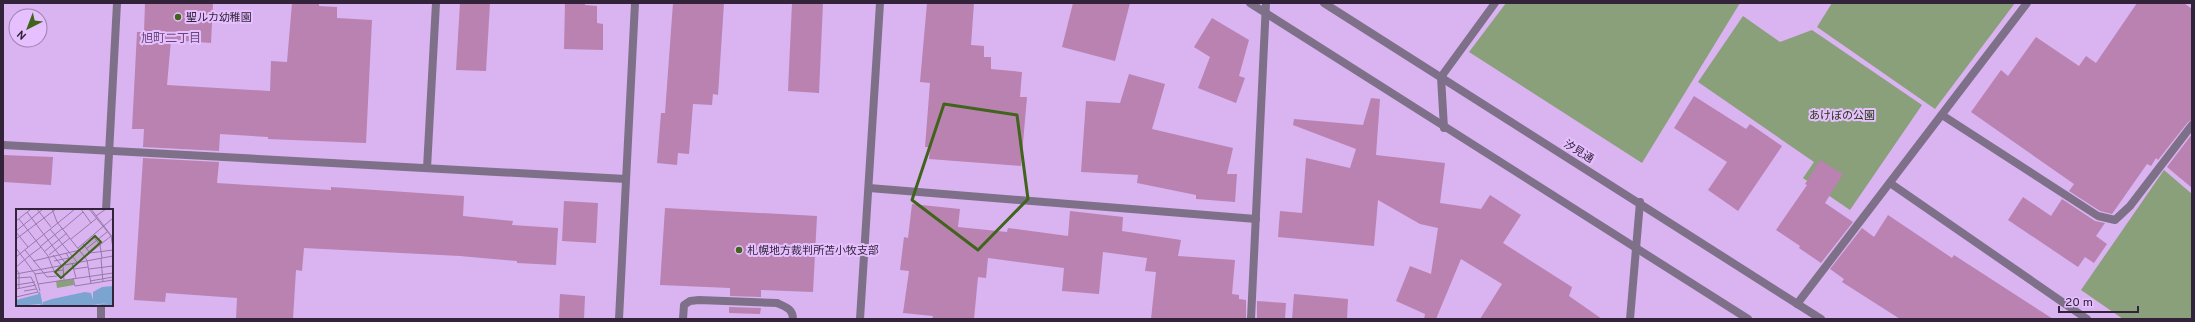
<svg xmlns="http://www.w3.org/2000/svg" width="2195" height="322" viewBox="0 0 2195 322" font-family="Overpass,'Noto Sans JP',sans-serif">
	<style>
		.green { fill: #8aa07a }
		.building { fill: #b982b1 }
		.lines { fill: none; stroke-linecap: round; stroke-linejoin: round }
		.service { stroke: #7f7089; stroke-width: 8 }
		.minor { stroke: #7f7089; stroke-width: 8 }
		.tertiary { stroke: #7f7089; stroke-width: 8 }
		.marked { fill: none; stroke: #41641c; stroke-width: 3; stroke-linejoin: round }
		.poi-dot { fill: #41641c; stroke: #e6c0fe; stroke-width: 1.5 }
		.labels { text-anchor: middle; stroke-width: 4; stroke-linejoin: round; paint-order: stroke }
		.poi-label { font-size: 11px; fill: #32233b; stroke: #e6c0fe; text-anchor: start }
		.park-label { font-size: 11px; fill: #21350e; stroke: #e6c0fe }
		.street-label { font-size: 11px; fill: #32233b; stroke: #e6c0fe }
		.neighbourhood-label { font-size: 12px; fill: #68477d; stroke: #e6c0fe }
		.inset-river { fill: none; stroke: #7ba4d1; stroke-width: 2 }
		.inset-road { fill: none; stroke: #967aa8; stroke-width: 1 }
		.view { fill: #41641c; fill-opacity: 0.15; stroke: #41641c; stroke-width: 2 }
		.inset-edge { fill: none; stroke: #32233b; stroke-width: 2 }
	</style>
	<rect width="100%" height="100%" fill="#d9b4f1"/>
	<g class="green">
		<path d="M1506 3H1740L1642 163 1469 52Z"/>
		<path d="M1832 3H2015L1935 109 1817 27Z"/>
		<path d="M1743 16 1780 42 1812 30 1922 105 1850 210 1803 178 1814 162 1698 82Z"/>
		<path d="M2164 170 2192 194V319H2123L2081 290Z"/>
	</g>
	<g class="building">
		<path d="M145 3H213L211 43 171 40 167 85 270 91 271 61 287 62 292 3H319V6L337 7V18L372 20 366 143 268 139V137L220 134 219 151 143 147 144 129H132L137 32H144Z"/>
		<path d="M460 3H490L486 71 456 70Z"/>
		<path d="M565 3H585V5L597 6V23L603 24V50L564 49Z"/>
		<path d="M673 3H724L718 95 713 94 712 105 693 104 689 154 678 153 677 165 657 163 661 113H665Z"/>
		<path d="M792 3H823L819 93 788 91Z"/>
		<path d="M927 3H974L971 45 984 46V57H991V69L1022 72 1020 97H1027L1021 166 929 159 930 147H925L930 83 920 82Z"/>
		<path d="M1073 3H1130L1115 61 1062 47Z"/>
		<path d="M2137 3H2184L2192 9V120L2188 122 2158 160 2156 158 2151 166 2147 164 2112 214 2100 211 2069 191 2074 184 1971 112 2001 70 2008 76 2036 37 2079 66 2086 56 2096 63Z"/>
		<path d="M1212 18 1249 40 1239 76 1245 78 1236 103 1198 88 1210 57 1194 47Z"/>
		<path d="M1129 74 1165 84 1152 129 1233 148 1227 174H1237L1235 202 1196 199V195L1137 183 1138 175 1081 172 1086 101 1120 103Z"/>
		<path d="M1694 96 1746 129 1750 124 1782 146 1738 211 1708 190 1727 162 1674 128Z"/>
		<path d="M1371 98 1380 99 1376 155 1445 163 1440 203 1481 209 1490 195 1521 215 1503 243 1572 287 1569 296 1602 319H1480L1502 284 1461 259 1436 319H1424L1425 314 1396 301 1410 266 1431 274 1438 228 1420 224 1378 200 1374 246 1278 237 1280 211 1302 213 1306 158 1350 168 1356 149 1293 125 1294 119 1363 125Z"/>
		<path d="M2192 134V188L2167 167Z"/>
		<path d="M3 155 53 157 51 185 3 182Z"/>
		<path d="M143 158 219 162 217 183 331 190V187L464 196 463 216 513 221 512 225 558 228 556 265 517 263V261L460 256 304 248 302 271 296 270 293 319H236L237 298 166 293 165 302 134 300Z"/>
		<path d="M1820 160 1843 174 1825 203 1853 222 1821 263 1799 248 1800 246 1776 230 1807 185 1805 184Z"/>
		<path d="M2023 197 2051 216 2062 199 2095 221 2105 223 2096 236 2107 244 2094 263 2085 257 2078 267 2008 220Z"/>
		<path d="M564 201 598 203 596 243 562 241Z"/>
		<path d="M912 204 960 209 958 227 1007 232 1008 228 1068 236 1070 211 1123 217 1122 231 1181 240 1178 256 1235 260 1232 294 1239 295V299L1246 300V319H1151L1156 272 1145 271 1147 258 1103 252 1099 294 1062 291 1064 268 988 258 986 278 978 277 974 319H932L933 316 903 313 909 271 900 270 904 237 908 238Z"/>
		<path d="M665 208 817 216 813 292 761 290V297L730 296V288L660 285Z"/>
		<path d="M1888 215 1952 258 1954 255 2053 319H1900L1842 282 1844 279 1830 269 1862 228 1874 237Z"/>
		<path d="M560 294 585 296 584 319H559Z"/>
		<path d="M1294 294 1348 299 1347 319H1292Z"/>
		<path d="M1257 301 1286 303 1285 319H1257Z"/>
		<path d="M729 307 761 308 760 314 729 313Z"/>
	</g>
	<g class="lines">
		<g class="service">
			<path d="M1942 115 2098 216 2115 220 2130 206 2192 125"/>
			<path d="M427 168 436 3"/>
			<path d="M683 319 684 305 690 301 699 300 777 303C786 307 793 309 793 319"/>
		</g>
		<g class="minor">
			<path d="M1444 128 1441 77 1495 3"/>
			<path d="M3 145 626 179"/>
			<path d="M1890 183 2087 319"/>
			<path d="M869 188 1256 219"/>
			<path d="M106 210 117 3"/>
			<path d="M1797 304 2027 3"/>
			<path d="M101 319V305"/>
			<path d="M619 319 635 3"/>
			<path d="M1251 319 1266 3"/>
			<path d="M1630 319 1640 202"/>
		</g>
		<g class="tertiary">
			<path d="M1250 3 1748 319"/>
			<path d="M1324 3 1821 319"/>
			<path d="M860 319 880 3"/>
		</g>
	</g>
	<path class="marked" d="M944 104 1017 115 1028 199 978 250 912 200Z"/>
	<g class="poi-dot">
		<circle cx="178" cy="17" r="4"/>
		<circle cx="739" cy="250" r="4"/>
	</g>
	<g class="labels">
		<g class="poi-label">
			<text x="186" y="21">聖ルカ幼稚園</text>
			<text x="747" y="254">札幌地方裁判所苫小牧支部</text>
		</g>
		<g class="park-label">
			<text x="1842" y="119">あけぼの公園</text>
		</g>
		<g class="street-label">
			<text transform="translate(1579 151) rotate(32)" y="4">汐見通</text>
		</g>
		<g class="neighbourhood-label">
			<text x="171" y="42">旭町二丁目</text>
		</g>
	</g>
	<g transform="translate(16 209)">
		<rect width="97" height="97" fill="#d9b4f1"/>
		<path d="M57 70 58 76 41 79 40 72Z" fill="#8aa07a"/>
		<path d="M97 77V97H78L90 94 72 97 27 96V93L36 90 69 83 75 84 77 91V83L86 78ZM23 85 25 95 0 97V91Z" fill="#7ba4d1"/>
		<path class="inset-river" d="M23 83 26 97"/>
		<path class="inset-road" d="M21 0 35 18M36 0 41 13 71 51 75 75M65 0 75 14M73 0 95 27 97 39M75 0 97 29M11 3 50 55M80 7 90 0M3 10 32 47 38 62M0 12 15 0M34 20 61 53M47 20 67 3M0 22 27 0M0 23 12 38M77 27 84 36 86 49M0 30 40 0M55 30 81 9M67 35 74 44 97 41M25 37 47 19M0 39 19 65 24 82M62 39 97 9M70 40 91 23M9 41 31 68 41 67M29 42 51 24M33 46 54 29M37 46 45 56M13 47 25 38M0 48 59 0M69 48 95 27M85 49 87 73M17 52 64 41M38 52 53 49 50 44M56 54 60 69M47 57 48 71M0 58 13 47M0 60 3 64V79M58 60 72 58M73 60 97 57M0 65 97 47M19 65 47 61M0 69 15 68 22 83 0 88M57 69 59 77 97 71M74 72 97 68M22 75 97 64M0 76 19 73M0 80 20 76M8 82 20 80"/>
		<path class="view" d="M79 27 85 33 45 69 39 63Z"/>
		<rect width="97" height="97" class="inset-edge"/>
	</g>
	<rect width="2195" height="322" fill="none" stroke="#32233b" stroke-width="8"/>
	<g transform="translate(28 28) rotate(222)"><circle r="19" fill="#e6c0fe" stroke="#9e81b0"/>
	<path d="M0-3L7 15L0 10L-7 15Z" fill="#41641c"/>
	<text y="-6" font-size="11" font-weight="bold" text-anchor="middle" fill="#32233b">N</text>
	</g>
	<path d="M2059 306v6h79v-6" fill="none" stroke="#32233b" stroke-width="2"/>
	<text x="2065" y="306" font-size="12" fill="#32233b" stroke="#e6c0fe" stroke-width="3" paint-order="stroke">20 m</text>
</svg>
